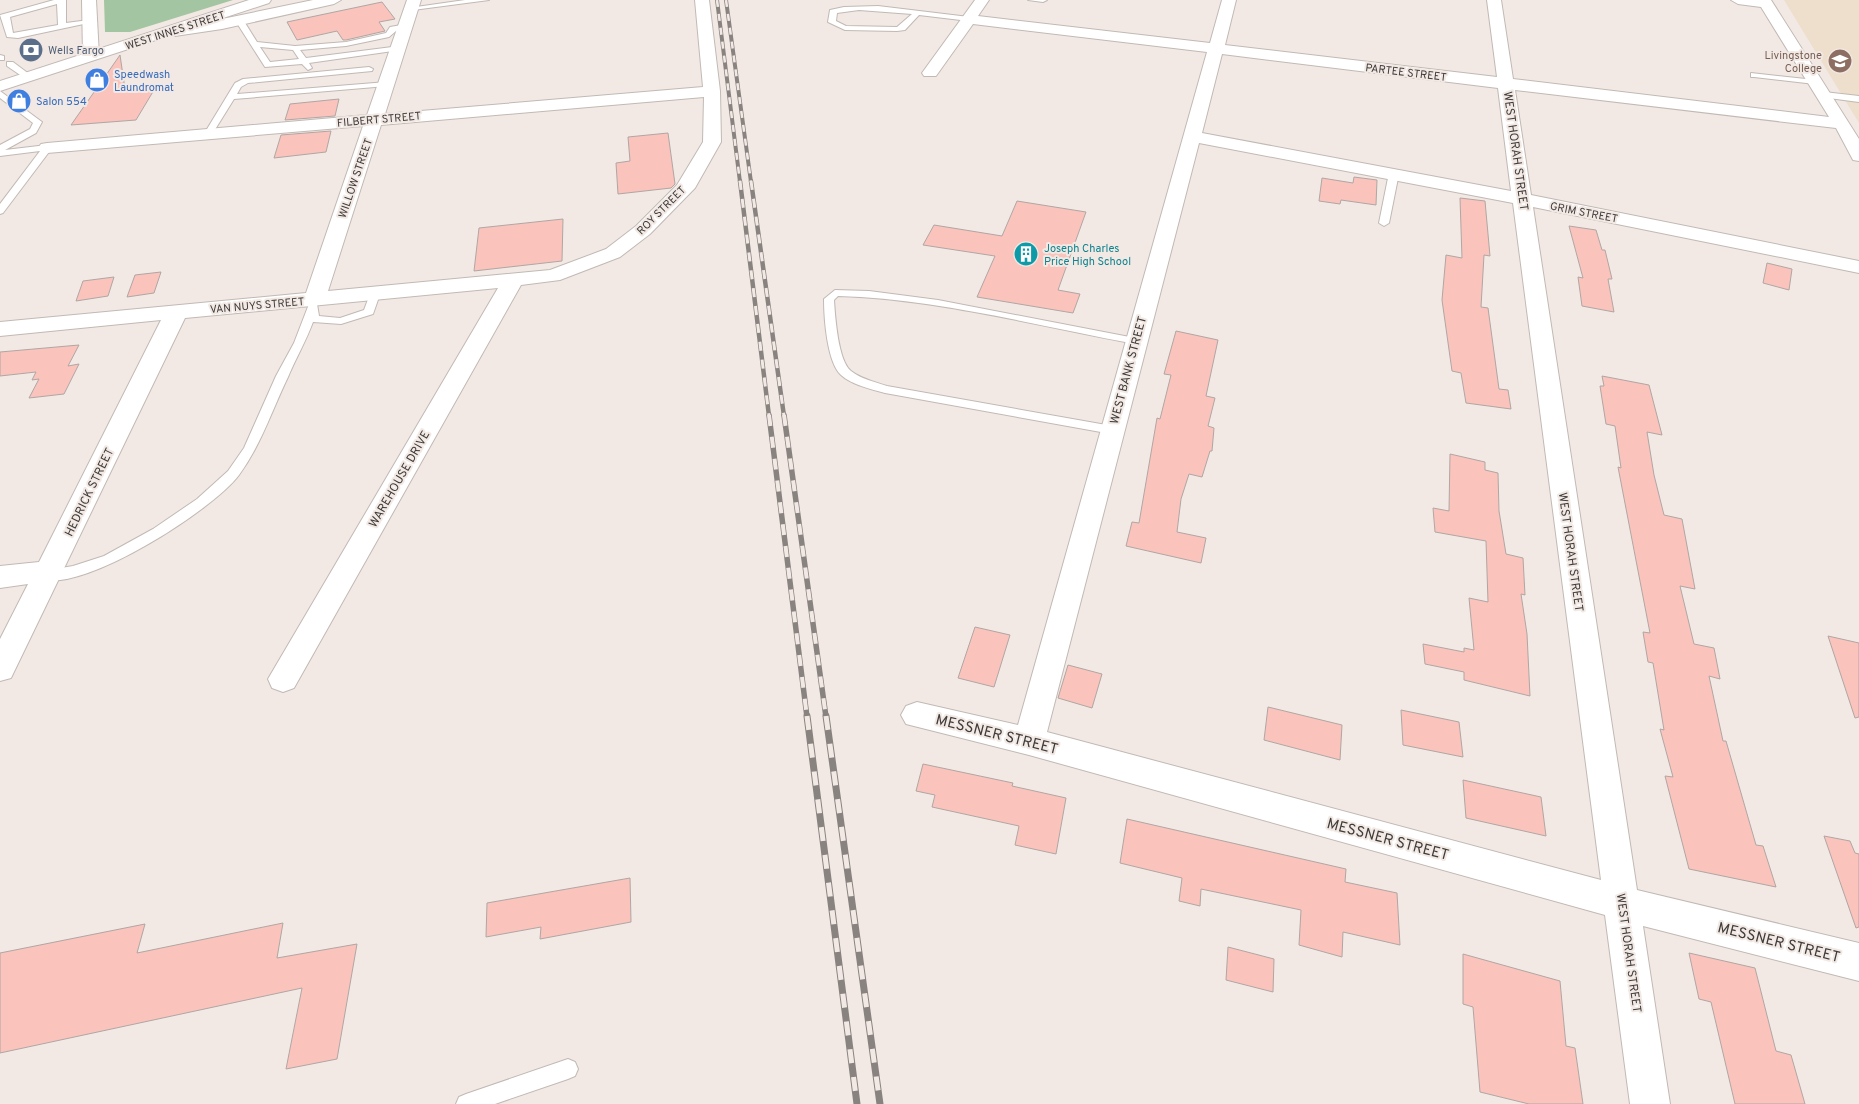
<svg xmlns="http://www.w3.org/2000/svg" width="1859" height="1104" viewBox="0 0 1859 1104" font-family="Overpass,sans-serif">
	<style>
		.education { fill: #eedecc }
		.green { fill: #a3c5a1 }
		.building { fill: #fac3bc; stroke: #b0a6a4 }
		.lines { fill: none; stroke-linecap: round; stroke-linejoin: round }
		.lane-casing { stroke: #c1b9b4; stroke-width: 2 }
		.street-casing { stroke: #c1b9b4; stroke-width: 2 }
		.primary-casing { stroke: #c1b9b4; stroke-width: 2 }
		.lane { fill: #fff; fill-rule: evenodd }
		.street { fill: #fff; fill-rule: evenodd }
		.primary { fill: #fff; fill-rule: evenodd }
		.rail-far3-casing { stroke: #898380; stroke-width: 4 }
		.rail-far2-casing { stroke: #898380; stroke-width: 4.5 }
		.rail-far1-casing { stroke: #898380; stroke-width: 5.5 }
		.rail-casing { stroke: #898380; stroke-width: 7 }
		.rail-far3 { stroke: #f2e9e4; stroke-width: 2.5; stroke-dasharray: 7; stroke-linecap: butt }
		.rail-far2 { stroke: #f2e9e4; stroke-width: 3; stroke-dasharray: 9; stroke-linecap: butt }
		.rail-far1 { stroke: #f2e9e4; stroke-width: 4; stroke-dasharray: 11; stroke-linecap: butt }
		.rail { stroke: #f2e9e4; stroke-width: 5; stroke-dasharray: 14; stroke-linecap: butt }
		.labels { text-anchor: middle; stroke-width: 4; stroke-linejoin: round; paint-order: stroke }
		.far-street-label { font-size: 11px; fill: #3f3c3a; stroke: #f2e9e4 }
		.far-service-label { font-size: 11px; fill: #4e5e75; stroke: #f2e9e4; text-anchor: start }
		.far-education-label { font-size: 11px; fill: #785e54; stroke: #f2e9e4; text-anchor: end }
		.far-shop-label { font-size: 11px; fill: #366cbe; stroke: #f2e9e4; text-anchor: start }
		.far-culture-label { font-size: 11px; fill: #0d838f; stroke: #f2e9e4; text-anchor: start }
		.street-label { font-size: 12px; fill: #3f3c3a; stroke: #f2e9e4 }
		.near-street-label { font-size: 15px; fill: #3f3c3a; stroke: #f2e9e4 }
	</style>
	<rect width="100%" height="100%" fill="#f2e9e4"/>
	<path class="education" d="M1784 0H1859V123Z"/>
	<path class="green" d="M104 0H233L130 32H105Z"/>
	<g class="building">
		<path d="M382 2 395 19 379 22 385 31 346 40H343L337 31 297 40 287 22Z"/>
		<path d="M120 55 125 89 157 85 136 120 71 125Z"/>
		<path d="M339 99 335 116 285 120 290 104Z"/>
		<path d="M331 131 326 152 274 158 281 135Z"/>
		<path d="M668 133 675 184 671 188 618 194 616 163 630 161 628 137Z"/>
		<path d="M1354 177 1377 180 1376 205 1341 200 1340 204 1319 201 1322 178 1353 183Z"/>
		<path d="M1460 198 1485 201 1490 256 1484 255 1481 307 1488 308 1499 389 1508 390 1511 409 1466 403 1461 373 1452 371 1442 300 1446 255 1462 258Z"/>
		<path d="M1017 201 1086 212 1058 290 1080 294 1073 313 977 297 995 256 923 245 934 225 1002 236Z"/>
		<path d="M563 219 562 261 474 271 479 228Z"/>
		<path d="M1569 226 1596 230 1602 250H1605L1612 279H1608L1614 312 1582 306 1578 277 1583 278Z"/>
		<path d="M1767 263 1792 269 1789 290 1763 283Z"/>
		<path d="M161 272 154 293 127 297 135 275Z"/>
		<path d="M114 277 108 296 76 301 83 281Z"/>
		<path d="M1176 331 1218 340 1206 396 1215 398 1208 426 1214 428 1212 451H1210L1202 477 1189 474 1181 499 1177 532 1206 538 1201 563 1126 546 1132 522 1139 523 1157 418 1160 419 1171 375 1164 374Z"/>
		<path d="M79 345 68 366 79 364 64 394 29 398 39 379 32 380 36 372 0 376V352Z"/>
		<path d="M1602 376 1649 385 1662 435 1647 432 1654 475 1664 515 1682 519 1695 589 1680 586 1694 644 1714 648 1720 679 1709 676 1723 741H1726L1756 845 1763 846 1776 887 1689 869 1665 776 1673 777 1660 729 1664 730 1653 663 1648 662 1643 632 1650 633 1618 467 1621 468 1615 426 1606 424 1600 386H1604Z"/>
		<path d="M1450 454 1485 462V470L1498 473 1499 511 1506 554 1523 558 1525 595 1521 594 1527 634 1530 696 1464 680V672L1425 664 1423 644 1464 652V648L1474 650 1469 598 1488 602 1486 541 1435 532 1433 508 1449 511Z"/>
		<path d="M975 627 1010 635 994 687 958 678Z"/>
		<path d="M1828 636 1859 643V717L1855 718Z"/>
		<path d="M1068 665 1102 674 1092 708 1058 698Z"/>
		<path d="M1268 707 1342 725 1340 760 1264 740Z"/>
		<path d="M1401 710 1459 722 1463 757 1403 745Z"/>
		<path d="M923 764 1013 783 1012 786 1066 798 1056 854 1015 845 1019 826 932 807 935 795 916 791Z"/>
		<path d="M1463 780 1541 797 1546 836 1466 818Z"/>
		<path d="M1127 819 1346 869 1345 882 1397 893 1400 945 1343 932 1342 957 1299 945 1301 910 1201 889 1200 906 1179 901 1182 878 1120 863Z"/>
		<path d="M1824 836 1850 841 1855 853 1859 854V927L1856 928Z"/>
		<path d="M630 878 631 922 540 939 541 927 486 937 487 903Z"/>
		<path d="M283 923 277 958 357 944 337 1059 286 1069 302 988 0 1053V953L145 924 137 953Z"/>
		<path d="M1228 947 1274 959 1273 992 1226 980Z"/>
		<path d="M1689 953 1755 968 1776 1051 1791 1055 1805 1104H1735L1711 1002 1699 999Z"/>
		<path d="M1463 954 1560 981 1566 1046 1575 1048 1583 1104H1529L1480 1092 1473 1007 1463 1004Z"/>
	</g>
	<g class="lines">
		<defs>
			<g id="lane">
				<path d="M54 0H66V23L89 20 93 22 18 38 7 37 0 15ZM57 4 58 25 13 33 10 17Z"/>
				<path d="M465 0H489L413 10 409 8Z"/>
				<path d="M1028 0H1047L1043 2Z"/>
				<path d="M878 6 969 17 973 19 969 21 919 15 905 30 897 31 845 30 828 22 830 10 844 7ZM859 10 912 14 897 27 846 26 836 21 837 13Z"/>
				<path d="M236 18H242L257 42 295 46 346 42 386 33 390 27 407 24 411 26 396 31 389 37 346 46 300 50 306 58 400 46 404 48 400 50 309 63 312 68 308 70 302 64 265 67 235 20ZM260 47 293 50 299 59 270 62Z"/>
				<path d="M0 55 4 56V60H0Z"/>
				<path d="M7 62H13L33 77 26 79 7 66Z"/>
				<path d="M369 67 373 69 372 71 248 83 241 87 237 94 387 82 391 84 387 86 234 99 211 136 204 134 235 83 243 79Z"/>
				<path d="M1751 73 1815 80 1819 82 1815 84 1754 77H1751Z"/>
				<path d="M0 91 42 122 36 133 5 150 47 145 52 148 3 213 0 214V204L40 151 0 156V145L30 129 33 123 0 98Z"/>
				<path d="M1824 92 1859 96V102L1821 97V93Z"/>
				<path d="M1394 170 1399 173 1389 223 1384 226 1379 223 1389 173Z"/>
				<path d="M835 290 869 291 938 300 1140 339 1142 341 1136 344C1038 326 938 299 838 296L834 300C835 316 838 361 851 371 861 379 875 382 887 386L1112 426 1118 430 1112 434 885 393C871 389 852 385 841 375 827 362 824 318 824 299Z"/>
				<path d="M375 291 380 294 373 314 341 324 313 322C306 341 296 358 288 377 272 410 261 445 239 475 214 509 85 592 43 579L41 575 43 571 73 566 104 556 153 529 197 499 228 471 244 448 276 376 294 343 309 304H317L319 316 340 318 364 310 370 294Z"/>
				<path d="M568 1059 575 1062 578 1069 575 1076 568 1079 495 1104H456L459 1097 466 1094Z"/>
			</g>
			<g id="street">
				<path d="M82 0H96L99 56 91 61 83 56Z"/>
				<path d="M313 0H341L334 4 222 29 175 36 167 31 175 26 222 19Z"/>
				<path d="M407 0H421L385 114 703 87 695 0H709L720 91 721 142 695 188 650 234 620 257 560 280 521 285 294 688 283 692 272 688 268 679 498 288 185 318 11 678 0 681V639L28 584 0 588V566L39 562 161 320 0 336V322L306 293 363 126 47 153 41 152 38 148 41 144 47 143 367 115ZM704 97 703 142 677 185 636 226 606 249 550 270 328 291 381 125Z"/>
				<path d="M975 0H989L978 16 1210 43 1222 0H1236L1225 45 1497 77 1487 0H1501L1513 79 1829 117 1761 7 1738 4 1731 0H1771L1859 139V161L1853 160 1836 128 1515 90 1531 195 1859 261V273L1533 207 1637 890 1859 943V981L1643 926 1670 1104H1630L1605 915 1029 755 906 724 901 715 906 706 917 702 1018 725 1207 52 973 24 936 76H924L922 73ZM1222 54 1498 88 1511 191 1202 133ZM1199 143 1513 203 1601 880 1047 732Z"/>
			</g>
			<path id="primary" d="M249 0H271L269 3 0 91V81Z"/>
		</defs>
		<use href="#lane" class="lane-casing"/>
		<use href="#street" class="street-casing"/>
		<use href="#primary" class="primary-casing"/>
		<use href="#lane" class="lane"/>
		<use href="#street" class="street"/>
		<use href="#primary" class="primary"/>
		<defs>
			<g id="rail-far3">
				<path d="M717 0 740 182"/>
				<path d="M726 0 751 182"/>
			</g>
			<g id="rail-far2">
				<path d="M740 181 769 416"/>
				<path d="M751 181 784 416"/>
			</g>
			<g id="rail-far1">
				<path d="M769 415 807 717"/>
				<path d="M784 415 826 717"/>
			</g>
			<g id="rail">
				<path d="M807 716 857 1104"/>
				<path d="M826 716 880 1104"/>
			</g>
		</defs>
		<use href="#rail-far3" class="rail-far3-casing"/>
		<use href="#rail-far2" class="rail-far2-casing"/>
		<use href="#rail-far1" class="rail-far1-casing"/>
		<use href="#rail" class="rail-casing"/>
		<use href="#rail-far3" class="rail-far3"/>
		<use href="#rail-far2" class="rail-far2"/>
		<use href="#rail-far1" class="rail-far1"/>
		<use href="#rail" class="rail"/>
	</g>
	<defs>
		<symbol id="bank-disc" viewBox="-11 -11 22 22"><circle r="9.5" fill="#5c6f8a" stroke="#f2e9e4"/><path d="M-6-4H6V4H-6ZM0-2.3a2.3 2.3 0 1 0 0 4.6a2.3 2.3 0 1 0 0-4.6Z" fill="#fff"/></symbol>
		<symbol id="university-disc" viewBox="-11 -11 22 22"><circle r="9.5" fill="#8d6e63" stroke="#f2e9e4"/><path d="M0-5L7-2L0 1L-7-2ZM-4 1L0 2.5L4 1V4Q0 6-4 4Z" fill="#fff"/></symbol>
		<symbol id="shop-disc" viewBox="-11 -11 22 22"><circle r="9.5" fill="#3f7fe0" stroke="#f2e9e4"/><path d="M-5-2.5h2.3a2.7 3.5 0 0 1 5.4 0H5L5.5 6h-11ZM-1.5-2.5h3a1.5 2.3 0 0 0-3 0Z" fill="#fff"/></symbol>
		<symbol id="building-disc" viewBox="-11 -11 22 22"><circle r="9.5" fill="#0f9aa8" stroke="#f2e9e4"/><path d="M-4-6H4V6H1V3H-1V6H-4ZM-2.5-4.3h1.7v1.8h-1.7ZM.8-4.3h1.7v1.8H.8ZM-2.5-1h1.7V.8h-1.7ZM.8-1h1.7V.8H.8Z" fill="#fff"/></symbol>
	</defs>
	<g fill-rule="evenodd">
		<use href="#bank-disc" x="17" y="36" width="28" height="28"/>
		<use href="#university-disc" x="1826" y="47" width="28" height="28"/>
		<use href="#shop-disc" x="83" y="66" width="28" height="28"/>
		<use href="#shop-disc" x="5" y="87" width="28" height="28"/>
		<use href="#building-disc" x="1012" y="240" width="28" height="28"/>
	</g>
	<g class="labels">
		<g class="far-street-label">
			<text transform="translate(175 30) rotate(-18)" y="4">WEST INNES STREET</text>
			<text transform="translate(1406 72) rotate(7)" y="4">PARTEE STREET</text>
			<text transform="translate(379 119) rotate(-5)" y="4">FILBERT STREET</text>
			<text transform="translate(355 178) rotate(-71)" y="4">WILLOW STREET</text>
			<text transform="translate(661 210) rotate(-45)" y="4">ROY STREET</text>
			<text transform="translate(1584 212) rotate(11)" y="4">GRIM STREET</text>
			<text transform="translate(257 305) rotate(-5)" y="4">VAN NUYS STREET</text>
		</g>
		<g class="far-service-label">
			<text x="48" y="54">Wells Fargo</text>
		</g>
		<g class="far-education-label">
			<text x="1822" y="59">Livingstone<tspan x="1822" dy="13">College</tspan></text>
		</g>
		<g class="far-shop-label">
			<text x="114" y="78">Speedwash<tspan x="114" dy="13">Laundromat</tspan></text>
			<text x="36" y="105">Salon 554</text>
		</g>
		<g class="far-culture-label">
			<text x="1044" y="252">Joseph Charles<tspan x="1044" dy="13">Price High School</tspan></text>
		</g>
		<g class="street-label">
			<text transform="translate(1516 151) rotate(82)" y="4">WEST HORAH STREET</text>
			<text transform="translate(1128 370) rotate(-75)" y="4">WEST BANK STREET</text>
			<text transform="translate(399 479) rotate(-60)" y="4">WAREHOUSE DRIVE</text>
			<text transform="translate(89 492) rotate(-64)" y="4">HEDRICK STREET</text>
			<text transform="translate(1571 552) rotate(82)" y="4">WEST HORAH STREET</text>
			<text transform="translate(1629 953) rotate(82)" y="4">WEST HORAH STREET</text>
		</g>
		<g class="near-street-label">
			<text transform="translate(997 734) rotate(14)" y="5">MESSNER STREET</text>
			<text transform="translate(1388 839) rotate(15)" y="5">MESSNER STREET</text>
			<text transform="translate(1779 942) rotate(14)" y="5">MESSNER STREET</text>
		</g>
	</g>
</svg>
